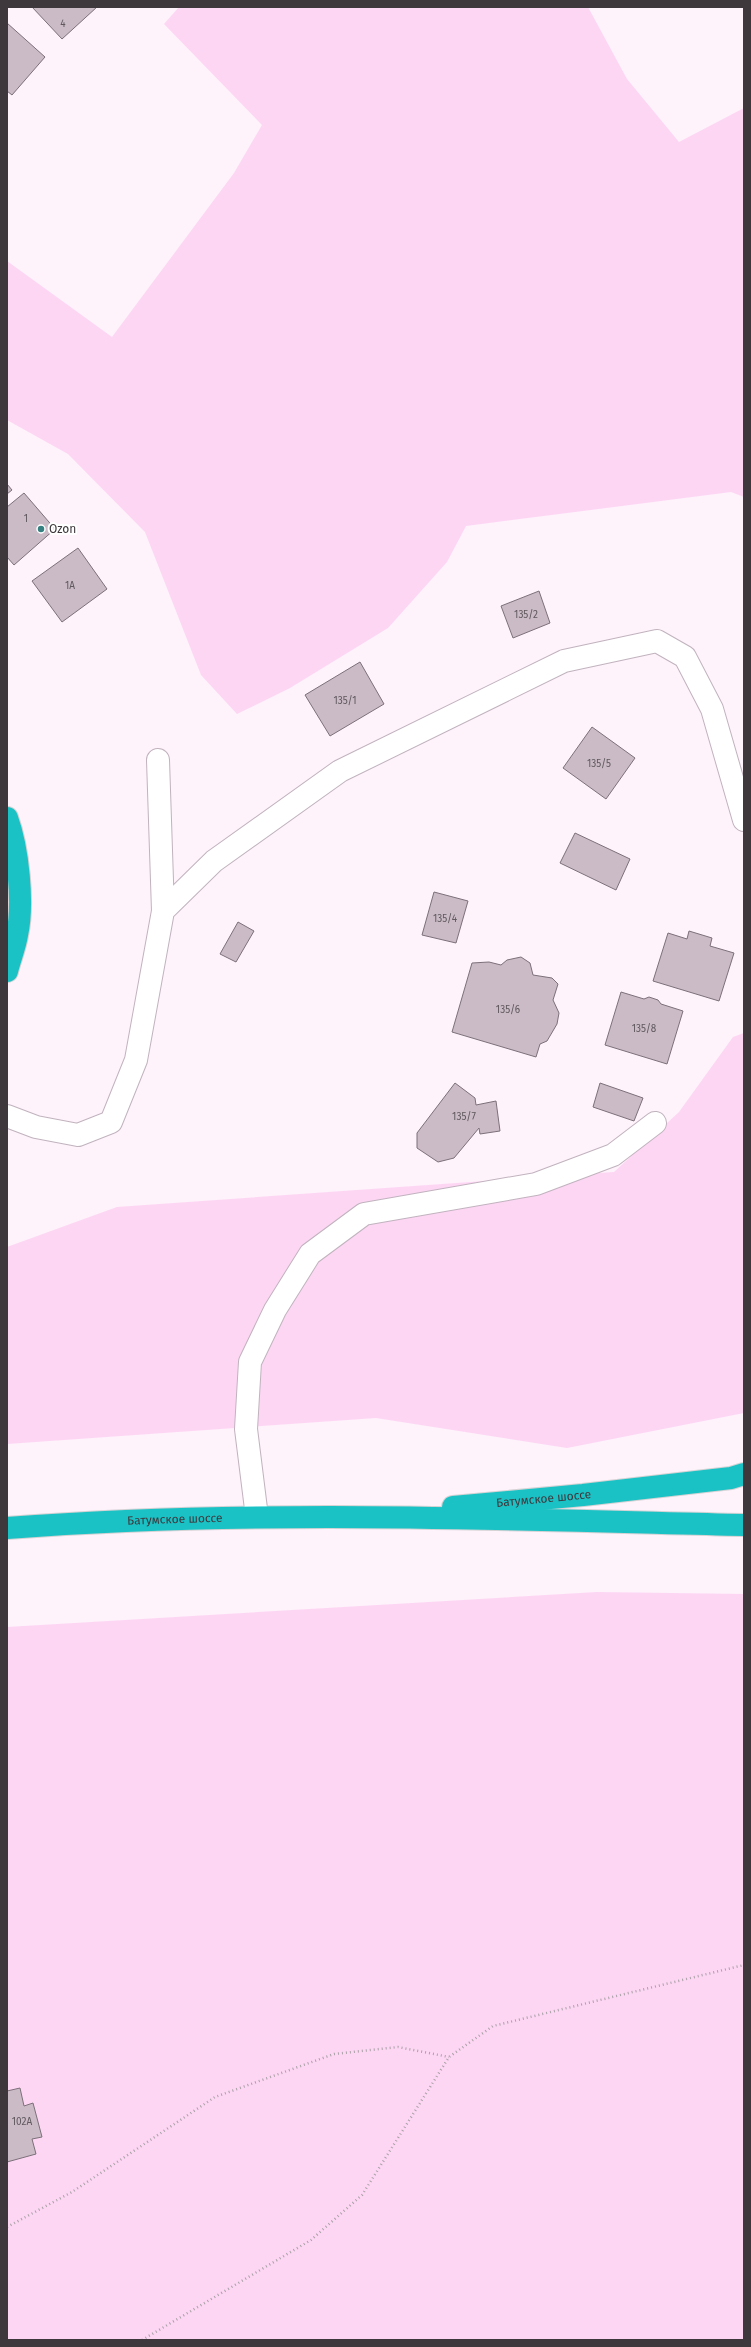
<svg xmlns="http://www.w3.org/2000/svg" width="751" height="2347" viewBox="0 0 751 2347" font-family="'Fira Sans',sans-serif">
	<style>
		.green { fill: #fdd6f4 }
		.building { fill: #cabbc6; stroke: #7d707a }
		.lines { fill: none; stroke-linecap: round; stroke-linejoin: round }
		.minor-casing { stroke: #c1b3be; stroke-width: 24 }
		.highway-casing { stroke: #d5d3d4; stroke-width: 24 }
		.path { stroke: #aaa1a7; stroke-width: 2.5; stroke-dasharray: 1 3; stroke-linecap: butt }
		.minor { stroke: #fff; stroke-width: 22 }
		.highway { stroke: #1bc2c5; stroke-width: 22 }
		.poi-dot { fill: #378081; stroke: #fff; stroke-width: 1.5 }
		.labels { text-anchor: middle; stroke-width: 4; stroke-linejoin: round; paint-order: stroke }
		.number-label { font-size: 10px; fill: #61595e }
		.poi-label { font-size: 12px; fill: #3e383c; stroke: #fff; text-anchor: start }
		.street-label { font-size: 12px; fill: #3e383c; stroke: #fff }
	</style>
	<rect width="100%" height="100%" fill="#fef2fb"/>
	<g class="green">
		<path d="M179 7H588L627 79 679 142 744 108V497L731 492 466 526 447 562 388 628 290 688 237 714 201 675 145 532 68 454 7 420V261L112 337 234 173 262 125 164 24Z"/>
		<path d="M744 1033V1413L567 1448 376 1418 7 1444V1247L117 1207 614 1172 679 1112 733 1037Z"/>
		<path d="M597 1592 744 1594V2340H7V1627Z"/>
	</g>
	<g class="building">
		<path d="M32 7H97L62 39Z"/>
		<path d="M7 23 45 57 12 95 7 91Z"/>
		<path d="M7 484 12 490 7 494Z"/>
		<path d="M24 493 55 529 14 565 7 557V507Z"/>
		<path d="M78 548 107 589 62 622 32 581Z"/>
		<path d="M539 591 550 623 513 638 501 606Z"/>
		<path d="M360 662 384 704 330 736 305 695Z"/>
		<path d="M592 727 635 758 606 799 563 768Z"/>
		<path d="M575 833 630 859 616 890 560 863Z"/>
		<path d="M434 892 468 901 456 943 422 935Z"/>
		<path d="M238 922 254 931 236 962 220 954Z"/>
		<path d="M689 931 712 938 710 946 734 953 719 1001 653 981 668 933 687 939Z"/>
		<path d="M521 957 530 963 533 975 552 978 558 984 553 1000 559 1013 557 1024 547 1041 540 1044 536 1057 452 1032 472 963 489 962 501 965 507 960Z"/>
		<path d="M621 992 644 999 649 997 658 1000 661 1004 683 1011 667 1064 605 1045Z"/>
		<path d="M455 1083 475 1098 476 1105 496 1101 500 1131 480 1134 479 1128 454 1158 438 1162 417 1148V1133Z"/>
		<path d="M600 1083 643 1098 634 1121 593 1107Z"/>
		<path d="M20 2088 24 2106 33 2103 42 2137 32 2139 36 2154 7 2162V2091Z"/>
	</g>
	<g class="lines">
		<defs>
			<g id="minor">
				<path d="M158 760 163 911"/>
				<path d="M7 1116 36 1127 78 1135 111 1122 136 1060 163 911 214 861 340 771 564 661 657 641 685 657 712 709 744 820"/>
				<path d="M257 1517 246 1429 250 1362 275 1310 310 1254 364 1214 536 1184 613 1155 655 1123"/>
			</g>
			<g id="highway">
				<path d="M7 818C18 848 24 903 17 935 15 947 10 959 7 971"/>
				<path id="s1" d="M453 1507 583 1495 731 1478 744 1474"/>
				<path id="s2" d="M7 1528C252 1509 498 1519 744 1525"/>
			</g>
		</defs>
		<use href="#minor" class="minor-casing"/>
		<use href="#highway" class="highway-casing"/>
		<g class="path">
			<path d="M7 2227 72 2192 215 2097 334 2054 398 2047 449 2057"/>
			<path d="M142 2340 311 2240 362 2195 449 2057 493 2026 744 1965"/>
		</g>
		<use href="#minor" class="minor"/>
		<use href="#highway" class="highway"/>
	</g>
	<circle class="poi-dot" cx="41" cy="529" r="4"/>
	<g class="labels">
		<g class="number-label">
			<text x="63" y="27">4</text>
			<text x="26" y="522">1</text>
			<text x="70" y="589">1А</text>
			<text x="526" y="618">135/2</text>
			<text x="345" y="704">135/1</text>
			<text x="599" y="767">135/5</text>
			<text x="445" y="922">135/4</text>
			<text x="508" y="1013">135/6</text>
			<text x="644" y="1032">135/8</text>
			<text x="464" y="1120">135/7</text>
			<text x="22" y="2125">102А</text>
		</g>
		<g class="poi-label">
			<text x="49" y="533">Ozon</text>
		</g>
		<g class="street-label">
			<text dy="4" stroke="none"><textPath href="#s1" startOffset="91">Батумское шоссе</textPath></text>
			<text dy="4" stroke="none"><textPath href="#s2" startOffset="168">Батумское шоссе</textPath></text>
		</g>
	</g>
	<rect width="751" height="2347" fill="none" stroke="#3e383c" stroke-width="16"/>
</svg>
